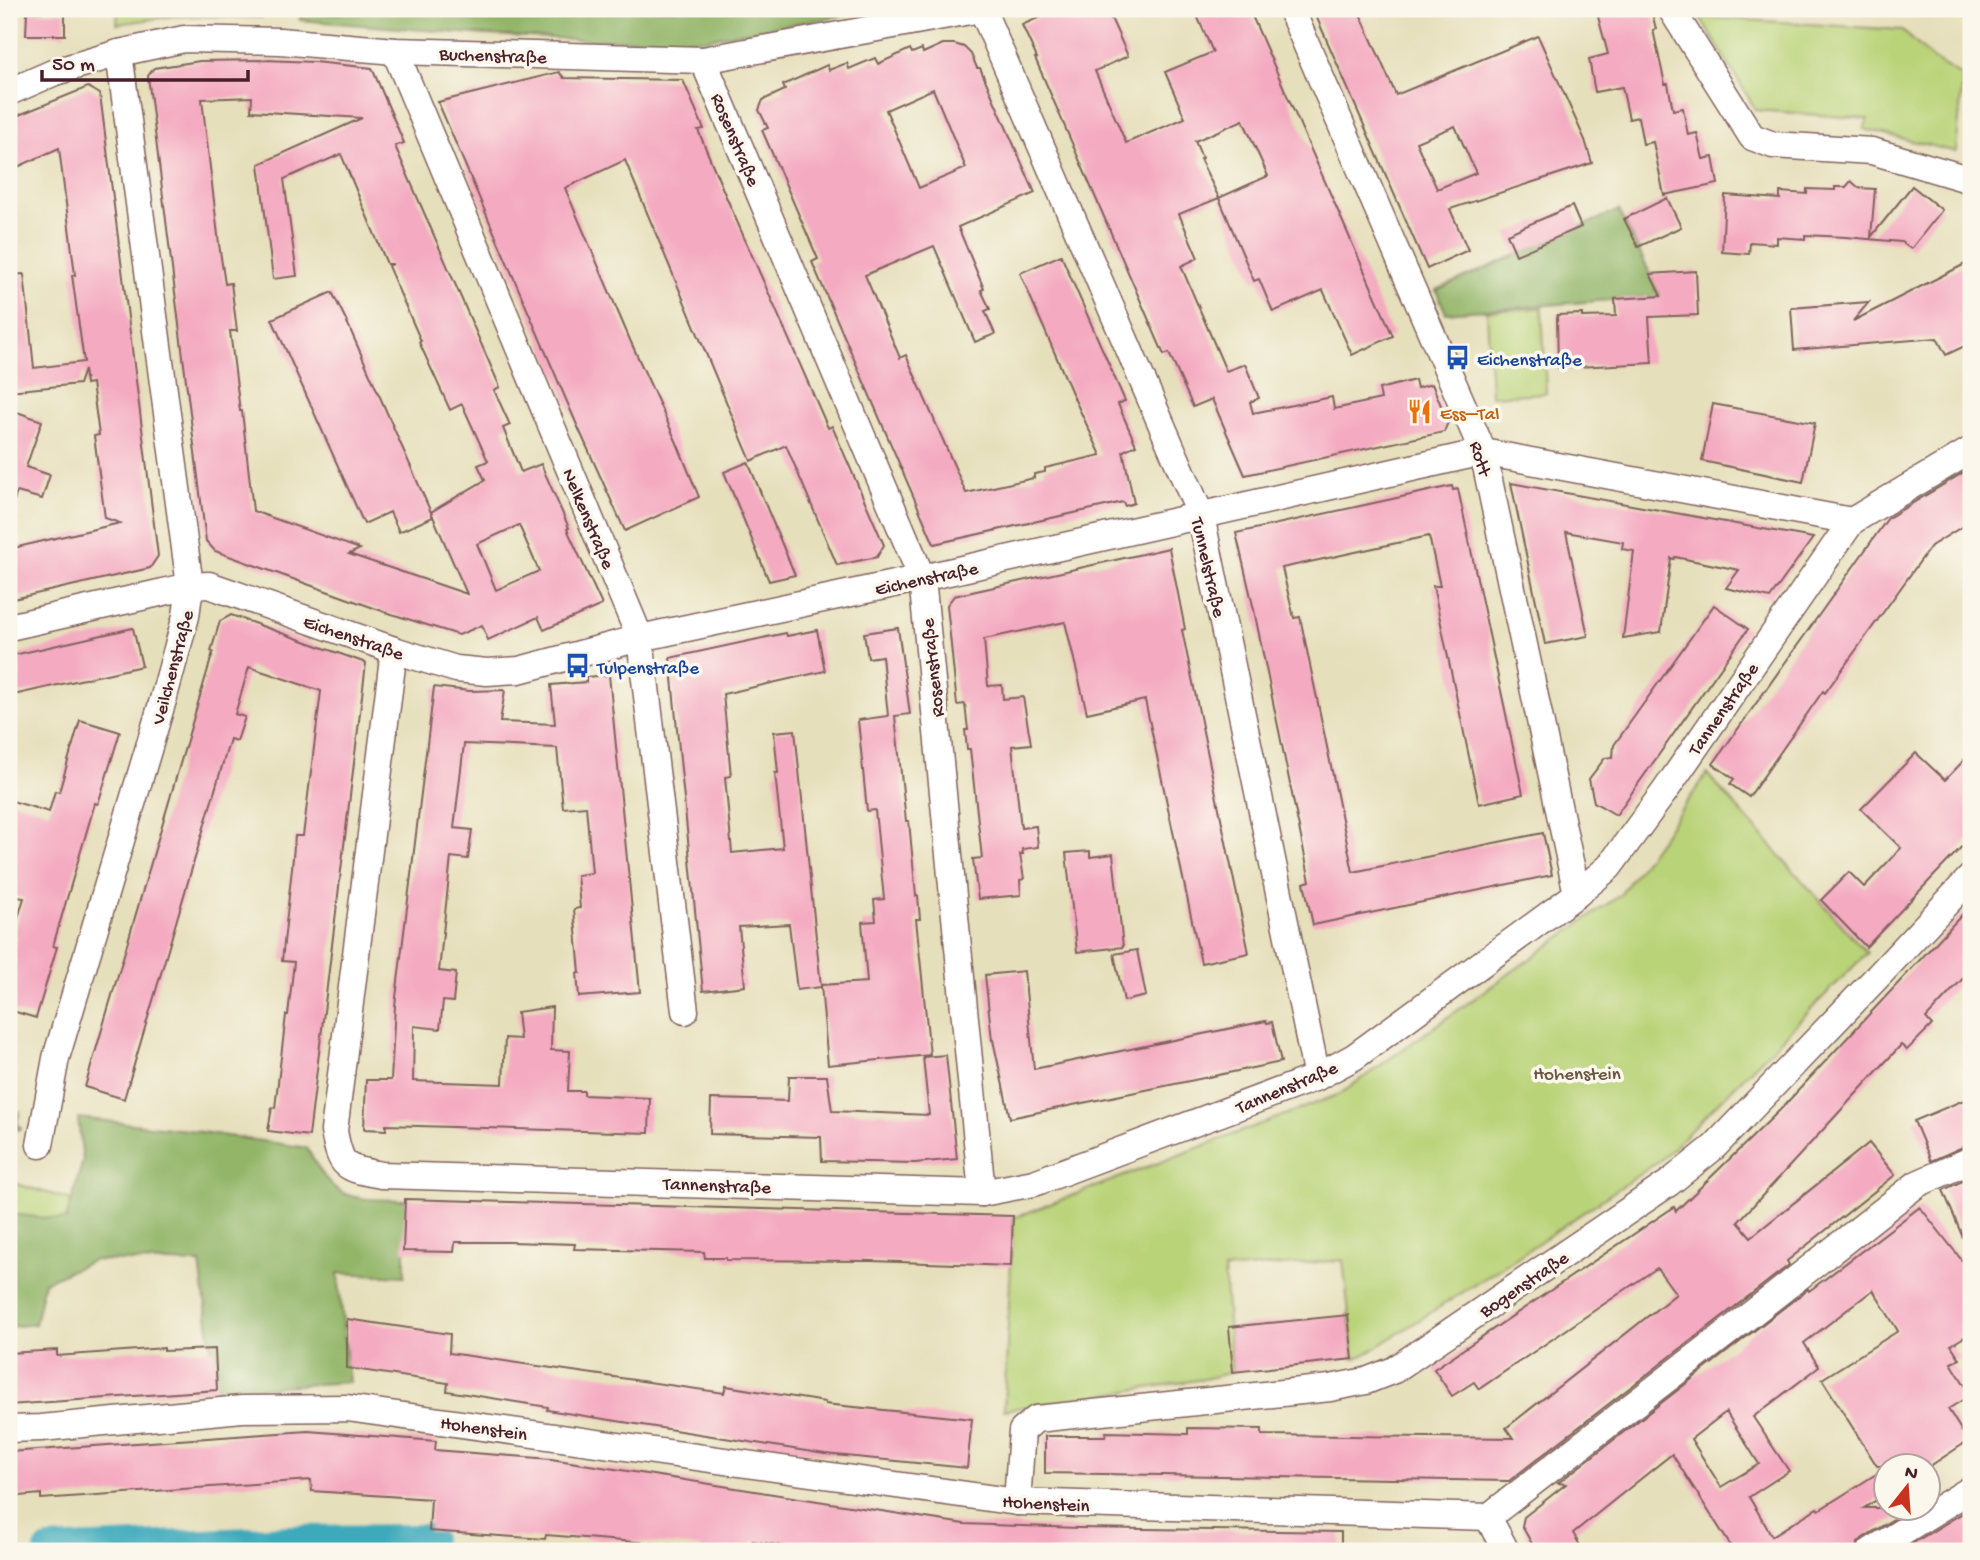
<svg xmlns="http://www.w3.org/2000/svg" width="1980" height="1560" viewBox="0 0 1980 1560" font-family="'Gochi Hand',sans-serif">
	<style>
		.green { fill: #b9d378; stroke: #827952; stroke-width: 2 }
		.forest { fill: #92b568; stroke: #6e6a4a; stroke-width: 2 }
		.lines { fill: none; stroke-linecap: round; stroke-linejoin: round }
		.canal { stroke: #3caabb; stroke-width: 30 }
		.building { fill: #f4aac1; fill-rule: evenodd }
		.minor-casing { stroke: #81625d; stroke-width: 29 }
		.minor { stroke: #fff; stroke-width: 26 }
		.labels { text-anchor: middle; stroke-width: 7; stroke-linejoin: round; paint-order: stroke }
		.street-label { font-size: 19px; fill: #4a1f2b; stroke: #fbf7ec }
		.transit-label { font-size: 19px; fill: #164399; stroke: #fbf7ec; text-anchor: start }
		.food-label { font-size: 19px; fill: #c56008; stroke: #fbf7ec; text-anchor: start }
		.park-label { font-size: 19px; fill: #6b5542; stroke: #fbf7ec }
	</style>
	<rect width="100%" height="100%" fill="#fbf7ec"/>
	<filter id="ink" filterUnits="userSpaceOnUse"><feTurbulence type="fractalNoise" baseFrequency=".0143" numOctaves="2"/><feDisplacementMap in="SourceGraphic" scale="14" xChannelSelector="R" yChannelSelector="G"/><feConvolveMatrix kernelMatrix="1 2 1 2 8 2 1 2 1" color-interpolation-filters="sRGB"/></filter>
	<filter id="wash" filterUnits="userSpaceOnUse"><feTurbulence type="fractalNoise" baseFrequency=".00686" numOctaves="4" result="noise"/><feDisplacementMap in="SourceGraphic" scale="28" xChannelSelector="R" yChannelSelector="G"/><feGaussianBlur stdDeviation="1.57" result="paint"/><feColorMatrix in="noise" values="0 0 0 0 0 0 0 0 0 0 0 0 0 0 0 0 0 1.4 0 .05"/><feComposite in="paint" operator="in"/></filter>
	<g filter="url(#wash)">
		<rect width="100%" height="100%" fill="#e6dfbb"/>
		<g class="green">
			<path d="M118 9H262V17L174 16 117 24Z"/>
			<path d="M1700 17 1902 30 1933 59 1963 77 1956 152 1864 129 1868 119 1756 110Z"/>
			<path d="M1542 308 1546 393 1491 396 1487 311Z"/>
			<path d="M1707 774 1867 953 1662 1159 1510 1262 1366 1354 1354 1359 1343 1260 1224 1270 1232 1372 1204 1379 1004 1410 1013 1218 1340 1094 1620 895Z"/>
			<path d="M9 1182 72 1200 66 1221 9 1214Z"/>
		</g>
		<g class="forest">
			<path d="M341 9H880L705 39 594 40 486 35 300 20V13H341Z"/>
			<path d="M1619 210 1661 296 1446 313 1436 290Z"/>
			<path d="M9 1111 20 1112 17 1122 21 1129 9 1131Z"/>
			<path d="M78 1118 188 1130 307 1148C335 1202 348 1199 405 1200V1276L338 1273 349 1382 217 1390 200 1263 94 1260 44 1282 35 1324 9 1327V1214L66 1220 83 1160Z"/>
		</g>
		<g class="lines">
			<path class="canal" d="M49 1551 290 1540 429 1539"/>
		</g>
		<g id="blocks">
			<g class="building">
				<path d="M1058 9H1107L1128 56 1095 71 1126 143 1185 118 1165 72 1213 52 1194 9H1249L1393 336 1352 355 1323 290 1273 312 1259 279 1254 281 1219 198 1179 214 1198 258 1181 266 1226 371 1245 364 1259 398 1250 402 1253 413 1332 397 1334 409 1381 399 1379 389 1415 380 1417 388 1432 384 1448 422 1444 432 1245 475 1212 399 1193 407 1169 353 1164 355 1035 58H1037L1022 25ZM1243 120 1268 176 1219 198 1200 159 1202 158 1195 141Z"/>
				<path d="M1313 9H1358L1396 95 1538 36 1585 140 1592 163 1450 209 1468 250 1427 269ZM1455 126 1476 173 1437 189 1416 142Z"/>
				<path d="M1596 9H1651L1656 29 1653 30 1665 84H1668L1673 110 1683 108 1688 135 1697 133 1703 159 1713 157 1718 184 1664 195 1653 142 1643 144 1638 117 1629 119 1622 87 1595 92 1589 59 1608 54Z"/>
				<path d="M27 12H65V35H26Z"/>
				<path d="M943 44H954L964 47 971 54 977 68H980L1035 193 958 227 984 289 981 290 990 309 985 311 995 334 975 342 934 246 865 275 900 358 906 355 966 493 1034 478V474L1045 472V468L1101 455 1075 400 1020 273 1061 255 1125 401 1118 404 1136 445 1123 451 1134 503 1125 506 1123 502 1101 507 934 544 812 262 818 259 762 130 768 128 759 110 763 100 785 90 783 85 827 65 829 70 847 63 849 69 875 58 878 64 910 49 912 53 922 49 923 53ZM933 89 966 168 919 188 886 110Z"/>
				<path d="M265 60 314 62 372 68 404 143 395 146 500 387 494 390 510 425 503 428 521 472 541 464 569 528 567 529 602 605 544 630 538 617 488 640 482 625 459 635 385 612 215 551 206 541 148 76 154 68 200 61ZM252 97 251 111 362 118 259 164 273 279 297 276 284 179 341 154 387 264H393L388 266 421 341 419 342 450 410 462 404 488 461 478 465 485 480 431 512 467 594 349 554 360 549 253 511 242 411H240L230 331H237L231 283 225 284 219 244 202 99ZM519 525 539 571 496 590 477 544Z"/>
				<path d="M559 72 564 78 683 80 704 129 698 130 724 192 828 428 832 426 884 545 877 557 837 565 786 445 751 461 625 160 565 188 630 340 677 443 699 497 625 531 577 425 438 102Z"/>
				<path d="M88 87 100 94 158 556 150 568 9 600V549L120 523 105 518 94 436 99 435 92 383 86 384 84 370 79 384 9 391V275L24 274 34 368 84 362 72 275H75L59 148 9 171V119Z"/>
				<path d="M1851 181 1859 188 1875 189 1871 237 1912 186 1942 210 1911 249 1901 242 1846 237 1805 235V239L1777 237V244L1750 242 1749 254 1722 252 1725 195 1780 199V192L1807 194V189L1835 190V187H1846Z"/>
				<path d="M1667 198 1681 227 1638 247 1624 219Z"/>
				<path d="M1572 206 1581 227 1516 255 1507 234Z"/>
				<path d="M1971 261V343L1946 355 1937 338 1794 350 1791 308 1869 302 1853 321Z"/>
				<path d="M1696 271 1698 315 1649 317 1652 363 1558 368 1557 315 1582 314V317L1616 316 1615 299 1661 296 1650 274Z"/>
				<path d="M332 292 346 320 433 517 399 532 390 512 364 524 272 319Z"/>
				<path d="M1713 404 1815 423 1803 482 1702 461Z"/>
				<path d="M9 409 42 421 26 467 50 475 42 499 17 492 12 506 9 505Z"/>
				<path d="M748 462 769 513 795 575 769 581 724 472Z"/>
				<path d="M1971 468V521L1931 546 1825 693 1823 691 1749 797 1730 784 1734 779 1713 764 1888 518Z"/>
				<path d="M1511 483 1659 510 1813 538 1770 598 1726 588 1739 570 1675 557 1674 559 1671 558 1661 632 1623 638 1634 551 1622 549 1623 542 1566 532 1588 636 1545 644Z"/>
				<path d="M1452 486 1453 490 1458 489 1523 794 1479 804 1433 586H1440L1429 536 1282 568 1294 618 1300 617 1353 872 1543 833 1552 875 1313 925 1304 883 1310 881 1254 610 1236 533Z"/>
				<path d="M1169 548 1185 629 1182 630 1249 953 1201 963 1145 700 1087 713 1065 622 984 639 988 686 1002 685 1003 699 1023 697 1031 744 1012 746 1021 828 1036 826 1038 847 1022 849 1023 854H1020L1024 879 1020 880 1021 895 978 899 973 859 982 858 970 749H967L965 730H968L965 704 957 705 947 605 954 596Z"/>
				<path d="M1714 605 1748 629 1616 815 1594 802 1589 779 1605 758 1613 757 1614 745Z"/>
				<path d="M231 615 366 663 309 1136 268 1131 272 1107 275 1108 286 1015H288L294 962 282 961 292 868 295 836H303L321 691 249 667 235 714 245 717 237 741 230 739 124 1099 85 1087 213 652 211 651 220 621Z"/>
				<path d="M133 628 142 666 9 696V656Z"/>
				<path d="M898 628 910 714 895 716 906 821H909L916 896H918L920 919H916L930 1055 828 1065 821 985 867 982 862 922 876 921 874 900 884 899 875 810 867 811 858 720 888 716 882 656 868 658 864 633Z"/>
				<path d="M817 630 825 671 723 694 731 776 725 777 732 853 783 848 775 773H778L774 732 795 730 821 987 797 990 789 924 739 927 745 986 703 991 670 658 786 633 787 636Z"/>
				<path d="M609 675 640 992 579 997 577 973H580L574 909 580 908 577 875 592 873 586 806 563 808 557 748 464 744 454 828 472 830 468 859 451 857 439 971 456 973 453 1002 443 1001 440 1029 414 1026 413 1081 503 1084 505 1038 520 1039 517 1012 552 1007 551 1050 570 1051 568 1091H584V1095L650 1098 649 1133 386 1125V1130L364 1129 366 1080H391L395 1006 434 687 470 691 505 690 500 722 555 724 551 685 586 682V677Z"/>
				<path d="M80 720 120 732 98 804 95 803 53 946 57 947 36 1018 9 1010V963L17 935 13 934 24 898 9 896V800L49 812 55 791 59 792Z"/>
				<path d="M1916 753 1945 780 1971 753V837L1866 947 1821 900 1849 872 1864 887 1901 848 1861 809Z"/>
				<path d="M1090 851V857L1113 854 1123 947 1077 952 1066 853Z"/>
				<path d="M1971 905V970L1926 1018 1932 1025 1907 1050 1901 1045 1738 1222 1751 1237 1869 1143 1895 1175 1787 1261 1789 1265 1509 1481 1045 1473V1436H1105L1106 1432 1188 1434V1428L1262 1429V1435L1513 1438 1506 1428 1676 1294 1657 1268 1479 1389 1474 1382 1452 1396 1434 1369 1674 1207 1676 1211 1780 1110Z"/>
				<path d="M1137 950 1146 996 1124 1001 1114 954Z"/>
				<path d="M1024 971 1034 1069 1266 1021 1267 1023 1272 1022 1281 1062 1010 1118 993 1040H992L985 975Z"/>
				<path d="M946 1055 957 1159 915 1163 822 1161 821 1137 710 1134 711 1099 788 1101 789 1076H827L832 1111 929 1115 923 1057Z"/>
				<path d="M1971 1097V1144L1965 1146 1931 1161 1914 1121Z"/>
				<path d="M1971 1177V1257L1943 1190Z"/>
				<path d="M405 1199 1013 1216 1011 1266 871 1261 726 1260V1258H705L704 1252 574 1249 575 1244 511 1242H455L454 1252 403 1251Z"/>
				<path d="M1920 1207 1971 1272V1333L1951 1345 1960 1359 1951 1363 1971 1395 1948 1409 1968 1441 1930 1466H1877L1822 1379 1898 1331 1873 1290 1804 1343 1819 1367 1753 1417 1789 1471 1749 1497 1772 1536 1817 1508 1819 1510 1886 1468V1494L1864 1508H1911L1863 1538 1858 1543 1855 1551H1734L1672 1454 1573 1533 1583 1551H1536L1522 1526 1524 1517 1566 1484 1558 1483 1808 1289 1809 1291ZM1726 1412 1759 1464 1721 1487 1691 1439Z"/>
				<path d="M1348 1315 1353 1359 1233 1372 1229 1327Z"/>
				<path d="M347 1319 450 1334 449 1353 724 1393 726 1386 825 1402V1404L972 1419 967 1468 825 1454 547 1410 548 1407 447 1391 448 1383 347 1368Z"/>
				<path d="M164 1348V1351L215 1349 217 1390 9 1405V1353L57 1350V1356Z"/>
				<path d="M308 1431 436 1441 435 1450 551 1459 964 1524 1079 1528 1341 1532V1551H812L752 1541V1551H700V1547L546 1535 545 1539 429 1531 431 1499 312 1491 311 1480 41 1499V1494L9 1497V1452Z"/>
				<path d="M1971 1508V1551H1900Z"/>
			</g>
		</g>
	</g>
	<g filter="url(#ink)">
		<use href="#blocks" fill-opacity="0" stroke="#81625d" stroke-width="2"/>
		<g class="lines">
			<defs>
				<g id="minor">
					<path d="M982 9 1201 516 1317 1077"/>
					<path d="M1291 9 1483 452 1577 894"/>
					<path d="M1671 9 1752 137 1773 145 1872 151 1971 180"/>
					<path d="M395 51 640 638 685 1011"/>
					<path d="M703 60 922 578 982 1193"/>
					<path d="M9 92 55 72 119 53 184 39 280 41 395 51 703 60 981 9"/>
					<path d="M9 627 190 586 209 585 394 650 456 669 487 672 519 670 640 638 922 578 1483 452 1852 521"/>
					<path d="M394 650 334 1131C341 1169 345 1168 381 1175L982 1193 1034 1183 1317 1077 1354 1057 1577 894 1609 867 1665 791 1852 521 1971 450"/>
					<path d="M40 1145 56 1058 163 700 186 616 190 586 119 53"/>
					<path d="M9 1429 41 1428 242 1409 347 1408 1017 1502 1488 1517 1754 1312 1917 1184 1971 1160"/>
					<path d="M1017 1502 1022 1431 1036 1419 1330 1388 1366 1381 1394 1370 1669 1183 1714 1147 1880 974 1971 877"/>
					<path d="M1488 1517 1506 1551"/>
					<path d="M1871 1551 1971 1489"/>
				</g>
			</defs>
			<use href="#minor" class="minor-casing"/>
			<use href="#minor" class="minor"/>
		</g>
	</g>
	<defs>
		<symbol id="bus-bare" viewBox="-9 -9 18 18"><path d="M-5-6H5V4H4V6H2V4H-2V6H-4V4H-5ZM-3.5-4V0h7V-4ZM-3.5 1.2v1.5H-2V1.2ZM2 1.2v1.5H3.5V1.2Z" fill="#1a4fb4" stroke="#fbf7ec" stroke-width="2.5" paint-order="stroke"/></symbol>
		<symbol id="restaurant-bare" viewBox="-9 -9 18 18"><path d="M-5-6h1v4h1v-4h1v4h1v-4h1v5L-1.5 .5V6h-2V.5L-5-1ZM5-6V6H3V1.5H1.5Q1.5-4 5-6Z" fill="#e8710a" stroke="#fbf7ec" stroke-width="2.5" paint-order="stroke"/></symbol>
	</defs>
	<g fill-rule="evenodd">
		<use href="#bus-bare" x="1440" y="340" width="35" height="35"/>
		<use href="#restaurant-bare" x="1402" y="394" width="35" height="35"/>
		<use href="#bus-bare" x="560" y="648" width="35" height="35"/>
	</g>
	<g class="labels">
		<g class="street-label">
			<text transform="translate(493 54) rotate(2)" y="7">Buchenstraße</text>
			<text transform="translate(737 139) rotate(67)" y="7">Rosenstraße</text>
			<text transform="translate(1482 458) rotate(73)" y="7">Rott</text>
			<text transform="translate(590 518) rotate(67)" y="7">Nelkenstraße</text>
			<text transform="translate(1210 567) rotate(77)" y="7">Tunnelstraße</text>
			<text transform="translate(926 577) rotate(-12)" y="7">Eichenstraße</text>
			<text transform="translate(354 636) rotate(19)" y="7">Eichenstraße</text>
			<text transform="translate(171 667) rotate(-75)" y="7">Veilchenstraße</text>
			<text transform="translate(931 668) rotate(-96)" y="7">Rosenstraße</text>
			<text transform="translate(1722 708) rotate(-55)" y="7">Tannenstraße</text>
			<text transform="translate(1286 1086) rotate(-23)" y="7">Tannenstraße</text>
			<text transform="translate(717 1184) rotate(2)" y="7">Tannenstraße</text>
			<text transform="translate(1523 1283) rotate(-34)" y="7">Bogenstraße</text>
			<text transform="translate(484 1427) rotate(8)" y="7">Hohenstein</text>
			<text transform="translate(1046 1502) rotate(3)" y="7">Hohenstein</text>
		</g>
		<g class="transit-label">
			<text x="1477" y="365">Eichenstraße</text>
			<text x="597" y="673">Tulpenstraße</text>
		</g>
		<g class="food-label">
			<text x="1440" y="419">Ess–Tal</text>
		</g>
		<g class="park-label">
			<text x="1577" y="1079">Hohenstein</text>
		</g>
	</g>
	<rect width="1980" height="1560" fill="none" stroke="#fbf7ec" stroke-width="35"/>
	<g transform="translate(1907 1487) rotate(17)"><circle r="33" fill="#fbf7ec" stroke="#b4a19f" stroke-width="2"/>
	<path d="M0-5L12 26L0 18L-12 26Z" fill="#c8321e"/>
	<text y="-10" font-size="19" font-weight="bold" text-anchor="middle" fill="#4a1f2b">N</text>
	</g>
	<path d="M42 70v10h206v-10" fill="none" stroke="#4a1f2b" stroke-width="3.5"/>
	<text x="52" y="70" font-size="21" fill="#4a1f2b" stroke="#fbf7ec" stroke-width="5" paint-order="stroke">50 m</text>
</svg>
